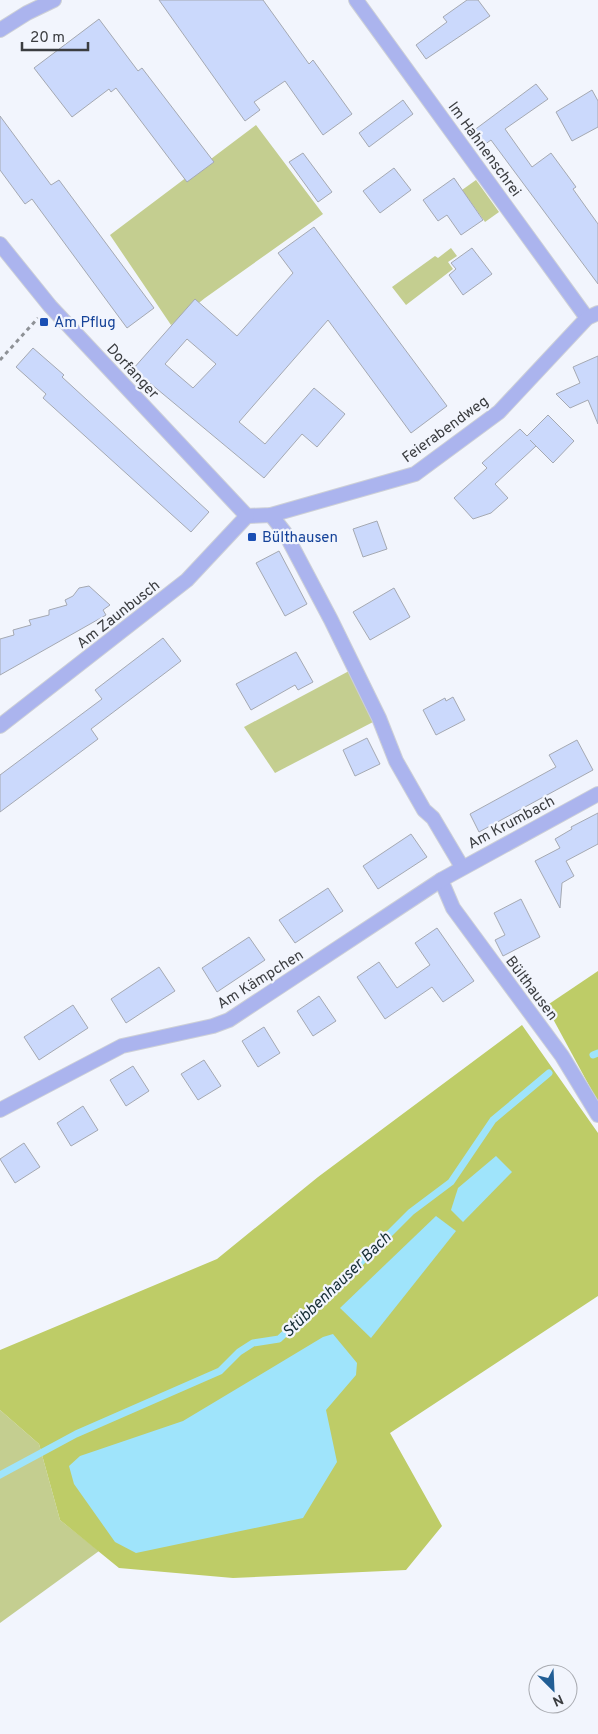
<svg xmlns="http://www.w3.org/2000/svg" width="598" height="1734" viewBox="0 0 598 1734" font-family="Overpass,sans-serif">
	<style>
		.green { fill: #c4ce90 }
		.forest { fill: #becc67 }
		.water { fill: #9fe4fb }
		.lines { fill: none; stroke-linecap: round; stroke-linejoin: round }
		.stream { stroke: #9fe4fb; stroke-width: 7 }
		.building { fill: #cbd9fc; stroke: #a5a9b2; fill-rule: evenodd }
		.minor-casing { stroke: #cdd0d7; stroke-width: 16 }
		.path { stroke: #8e9196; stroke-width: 3; stroke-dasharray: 4 4; stroke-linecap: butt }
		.minor { stroke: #abb4ee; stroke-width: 14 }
		.transit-dot { fill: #1a4fb4; stroke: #f2f5fd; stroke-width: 2 }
		.labels { text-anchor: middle; stroke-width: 4.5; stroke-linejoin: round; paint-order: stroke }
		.street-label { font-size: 15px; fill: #3b3d40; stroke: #f2f5fd }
		.transit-label { font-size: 15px; fill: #164399; stroke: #f2f5fd; text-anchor: start }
		.water-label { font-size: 16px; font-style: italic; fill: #162d34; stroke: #f2f5fd }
	</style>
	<rect width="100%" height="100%" fill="#f2f5fd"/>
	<g class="green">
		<path d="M256 125 323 214 205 298 171 325 110 235Z"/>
		<path d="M476 180 499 212 485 222 462 190Z"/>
		<path d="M451 248 457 256 448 262 453 269 406 305 392 287 435 256 438 258Z"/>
		<path d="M349 671 373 722 275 773 244 727Z"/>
		<path d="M0 1410 39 1444 60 1520 99 1551 0 1623Z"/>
	</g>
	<g class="forest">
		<path d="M598 971V1102L546 1006Z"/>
		<path d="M522 1025 598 1133V1296L390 1433 442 1526 406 1570 233 1578 119 1568 60 1520 39 1444 0 1410V1350L217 1259 318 1177Z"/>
	</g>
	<g class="water">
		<path d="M496 1156 512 1172 463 1222 451 1210 458 1188Z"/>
		<path d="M436 1216 456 1231 371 1338 340 1308Z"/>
		<path d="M333 1334 357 1363 356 1375 326 1410 337 1462 303 1518 136 1553 115 1542 74 1484 69 1466 80 1456 183 1421 323 1337Z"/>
	</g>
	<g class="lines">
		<g class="stream">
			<path d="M593 1055 598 1053"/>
			<path d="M0 1475 76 1434 220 1371 239 1352 253 1343 279 1339 356 1267 411 1212 451 1182 493 1120 549 1073"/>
		</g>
	</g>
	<g class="building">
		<path d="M159 0H263L309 64 313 60 352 114 323 135 285 81 254 102 260 110 245 121Z"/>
		<path d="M467 0H478L490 16 426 59 416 45 447 22 443 17Z"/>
		<path d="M99 19 138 71 142 68 214 162 187 182 116 88 111 92 109 89 72 117 34 68Z"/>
		<path d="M536 84 548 99 505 129 532 167 551 153 576 187 573 189 598 224V284L491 140 484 145 473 131Z"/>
		<path d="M592 90 598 101V127L572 141 556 112Z"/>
		<path d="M403 100 413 114 369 147 359 133Z"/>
		<path d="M0 116 51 185 59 180 154 308 127 328 32 199 25 204 0 170Z"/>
		<path d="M303 153 332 192 318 202 289 162Z"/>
		<path d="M394 168 411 190 380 213 363 191Z"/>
		<path d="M454 178 483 220 461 235 447 215 438 221 423 200Z"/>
		<path d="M314 227 447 406 411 433 328 320 239 422 265 444 314 388 345 414 317 447 302 434 264 478 133 369 195 299 237 336 293 273 278 253ZM187 339 216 364 193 388 165 364Z"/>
		<path d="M472 248 492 274 463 295 449 275 456 269 451 263Z"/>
		<path d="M33 348 64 375 62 377 209 512 191 532 43 398 46 394 16 367Z"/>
		<path d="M598 356V424L588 400 570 408 556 394 580 383 573 367Z"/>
		<path d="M548 415 574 441 553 463 530 440 536 446 495 484 508 498 491 513 473 519 454 498 487 468 482 463 520 429 527 436Z"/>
		<path d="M377 521 387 549 363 557 353 529Z"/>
		<path d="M279 551 307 604 285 616 256 563Z"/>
		<path d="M89 586 110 605 103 610 106 615 0 675V639L14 635 13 630 31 625 29 620 49 615V610L67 605 65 600 73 596 79 588Z"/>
		<path d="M394 588 410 617 370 640 353 612Z"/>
		<path d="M163 638 181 661 91 729 98 739 0 812V775L102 699 95 690Z"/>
		<path d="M296 652 313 682 298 690 295 685 251 710 236 684Z"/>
		<path d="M453 697 465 720 436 735 423 710 445 698 446 701Z"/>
		<path d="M367 738 380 764 355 776 343 750Z"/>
		<path d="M577 740 593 770 479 832 470 814 556 767 549 755Z"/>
		<path d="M598 813V844L566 861 574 876 562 883 560 908 535 861 560 848 555 839 572 829 571 827Z"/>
		<path d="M411 834 427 857 378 889 363 866Z"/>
		<path d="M328 888 343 911 295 943 279 920Z"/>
		<path d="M521 899 540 937 503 956 495 940 505 935 494 913Z"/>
		<path d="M437 928 474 981 443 1002 432 987 385 1019 357 977 379 962 397 988 430 965 415 943Z"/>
		<path d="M249 937 265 960 217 992 202 968Z"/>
		<path d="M159 967 175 991 126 1023 111 999Z"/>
		<path d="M319 996 336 1021 313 1036 297 1011Z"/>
		<path d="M73 1005 88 1028 39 1060 24 1037Z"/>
		<path d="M264 1027 280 1053 258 1067 242 1041Z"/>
		<path d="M204 1060 221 1086 198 1100 181 1074Z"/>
		<path d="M133 1066 149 1091 126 1106 110 1080Z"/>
		<path d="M83 1106 98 1130 71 1146 57 1123Z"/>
		<path d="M24 1143 40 1167 15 1183 0 1159Z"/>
	</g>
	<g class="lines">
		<defs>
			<g id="minor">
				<path d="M356 0 587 318"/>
				<path d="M0 30 27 13 54 0"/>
				<path d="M0 244 50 306 247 516"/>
				<path d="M271 515 285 533 331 620 379 718 396 761 424 810 433 818 462 867"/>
				<path d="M247 516 271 515 415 474 499 412 587 318 598 313"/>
				<path d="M0 726 187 580 247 516"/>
				<path d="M441 880 453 908 562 1056 598 1115"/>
				<path d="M0 1110 122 1046 213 1026 229 1020 441 880 598 794"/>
			</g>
		</defs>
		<use href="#minor" class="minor-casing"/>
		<path class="path" d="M0 360 38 318"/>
		<use href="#minor" class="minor"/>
	</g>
	<g class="transit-dot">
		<rect x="39" y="317" width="10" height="10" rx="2.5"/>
		<rect x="247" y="532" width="10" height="10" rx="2.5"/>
	</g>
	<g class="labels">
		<g class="street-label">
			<text transform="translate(485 149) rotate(54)" y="5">Im Hahnenschrei</text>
			<text transform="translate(133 371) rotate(47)" y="5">Dorfanger</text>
			<text transform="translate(445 429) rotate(-36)" y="5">Feierabendweg</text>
			<text transform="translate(118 614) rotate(-38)" y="5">Am Zaunbusch</text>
			<text transform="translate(511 822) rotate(-28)" y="5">Am Krumbach</text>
			<text transform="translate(260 979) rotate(-32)" y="5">Am Kämpchen</text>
			<text transform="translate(532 988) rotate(53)" y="5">Bülthausen</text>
		</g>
		<g class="transit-label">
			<text x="54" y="327">Am Pflug</text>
			<text x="262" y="542">Bülthausen</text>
		</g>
		<g class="water-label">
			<text transform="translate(336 1284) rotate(-44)" y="6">Stübbenhauser Bach</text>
		</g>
	</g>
	<g transform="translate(553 1689) rotate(156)"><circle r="24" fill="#f2f5fd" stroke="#a9abb1"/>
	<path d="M0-4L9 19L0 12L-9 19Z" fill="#225e95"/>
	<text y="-8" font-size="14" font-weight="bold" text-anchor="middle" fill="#3b3d40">N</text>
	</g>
	<path d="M22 42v8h66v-8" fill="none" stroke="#3b3d40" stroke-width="2.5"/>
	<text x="30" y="42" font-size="15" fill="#3b3d40" stroke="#f2f5fd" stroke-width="4" paint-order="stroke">20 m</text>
</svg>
